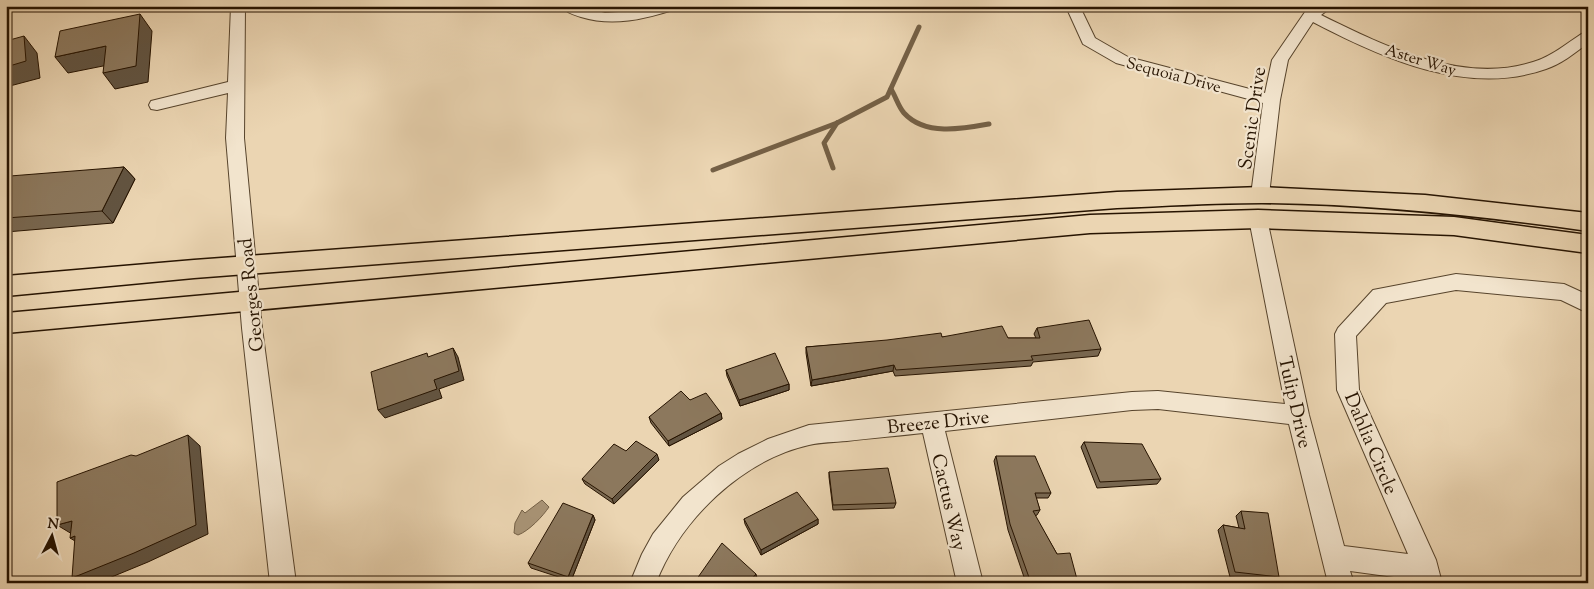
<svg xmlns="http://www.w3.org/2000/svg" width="1594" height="589" viewBox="0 0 1594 589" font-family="'Sorts Mill Goudy',serif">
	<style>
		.water { fill: #a89375; stroke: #746046 }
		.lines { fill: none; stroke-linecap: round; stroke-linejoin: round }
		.stream { stroke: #746046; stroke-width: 5 }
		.minor-casing { stroke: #57442c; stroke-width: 2 }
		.major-casing { stroke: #261300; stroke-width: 3 }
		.minor { fill: #f2e4cd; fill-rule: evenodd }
		.major { fill: #ebd5b2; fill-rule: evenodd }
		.wall { fill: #786750; stroke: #261300 }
		.shaded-wall { fill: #625441; stroke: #261300 }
		.building { fill: #8c785d; stroke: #261300 }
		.labels { text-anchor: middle; stroke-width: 4.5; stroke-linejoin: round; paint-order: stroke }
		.far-street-label { font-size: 16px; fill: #261300; stroke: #f2e4cd }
		.street-label { font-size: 19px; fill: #261300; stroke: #f2e4cd }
	</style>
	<rect width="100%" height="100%" fill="#ebd5b2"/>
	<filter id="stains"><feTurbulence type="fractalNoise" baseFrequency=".004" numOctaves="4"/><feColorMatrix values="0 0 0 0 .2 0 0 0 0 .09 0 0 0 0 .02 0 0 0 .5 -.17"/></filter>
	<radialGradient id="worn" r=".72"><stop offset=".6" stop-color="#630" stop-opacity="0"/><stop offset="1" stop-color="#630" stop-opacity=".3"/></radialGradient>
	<path class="water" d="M542 500 549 507C543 516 529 531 518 535L514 533 515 523 522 510 525 513Z"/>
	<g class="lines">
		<g class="stream">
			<path d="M891 89C896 97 898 106 904 113 925 136 962 129 989 124"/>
			<path d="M833 168 824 143 837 123"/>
			<path d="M713 170 837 123 887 97 919 27"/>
		</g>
		<defs>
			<g id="minor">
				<path d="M231 6H245L244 138 262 328 296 583H270L242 328 226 138 228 93 157 110 151 109 149 105 151 101 228 82Z"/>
				<path d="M561 6H580L605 13 632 11 655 6H678L676 9C645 19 613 27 581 17 574 15 565 12 561 6Z"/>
				<path d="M1069 6H1083L1082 11 1095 38 1128 57 1265 93 1272 60 1305 12 1315 6H1333L1321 15C1384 46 1462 85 1533 62 1551 57 1567 43 1583 33L1588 31V43C1575 53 1561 64 1546 69 1467 97 1382 58 1313 22L1288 60 1280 100 1269 195 1266 200 1260 202 1254 200 1251 195 1263 103 1116 63 1083 44 1068 11Z"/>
				<path d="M1258 212 1265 214 1267 219 1309 415 1344 546 1408 554 1337 390 1335 334 1338 328 1373 290 1456 274 1564 284 1588 295V313L1561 300 1456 290 1386 303 1356 336 1359 390 1436 560 1442 583H1416V580L1350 571 1354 583H1328L1289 424 1158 409 1132 410 945 431 983 583H957L923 433C897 436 872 438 847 441 835 442 821 442 809 445 742 460 680 520 656 583H630L642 554 653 534 683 497 719 466 738 454 768 439 809 425 1132 392 1158 391 1285 404 1249 219 1251 214Z"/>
			</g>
			<g id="major">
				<path d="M1262 187 1425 195 1588 213V231C1480 216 1371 204 1262 203 1213 203 1165 206 1117 208L194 278 6 296V276L194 260 1117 192Z"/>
				<path d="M1258 210 1454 217 1588 235V253L1454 235 1258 228 1090 233 6 333V313L1090 215Z"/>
			</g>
		</defs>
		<use href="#minor" class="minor-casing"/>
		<use href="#major" class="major-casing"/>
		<use href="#minor" class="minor"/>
		<use href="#major" class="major"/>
	</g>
	<g class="wall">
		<path d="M124 167 135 179 113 223 6 232V182Z"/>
		<path d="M1037 328 1101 349 1098 356 1033 362 1031 366 895 376 893 371 811 386 806 353V347L942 337 1008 338H1036L1034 334Z"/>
		<path d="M726 370 789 384V390L740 406 727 376Z"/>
		<path d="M690 400 721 413 722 419 669 446 651 423 649 417Z"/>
		<path d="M1084 442 1161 479 1157 484 1097 488 1081 447Z"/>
		<path d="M996 456 1051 493 1048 498H1036L1040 510 1037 515 1035 516 1057 554 1078 583H1026L1008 530 994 461Z"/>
		<path d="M659 460 614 504 585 484 582 479Z"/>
		<path d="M829 472 896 503 894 508 833 510 829 477Z"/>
		<path d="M1241 511 1279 577 1274 581 1230 577 1218 530 1223 525 1239 528 1236 516Z"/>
		<path d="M593 515 595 520 571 581 531 568 528 563Z"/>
		<path d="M744 519H818V524L761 555 745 524Z"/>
	</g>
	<g class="shaded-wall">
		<path d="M140 14 152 31 148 82 115 89 103 73Z"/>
		<path d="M24 36 37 53 40 78 6 87V67Z"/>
		<path d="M106 46 118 63 68 73 55 57Z"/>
		<path d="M124 167 135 179 113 223 102 211Z"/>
		<path d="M453 348 458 357 464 380 439 389 442 398 385 418 378 410 434 380Z"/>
		<path d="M894 365 893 371 811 386 812 380Z"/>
		<path d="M789 384V390L740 406 739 400Z"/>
		<path d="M721 413 722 419 669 446 668 441Z"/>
		<path d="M188 435 200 446 208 534 148 562 97 583H79L72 578Z"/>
		<path d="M657 454 659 460 614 504 612 499Z"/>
		<path d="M593 515 595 520 571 581 568 577Z"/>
		<path d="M818 519V524L761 555V550Z"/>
		<path d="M72 521V534L57 525Z"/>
		<path d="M75 536 85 547 70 538Z"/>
		<path d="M756 574 757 578 753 583H748Z"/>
	</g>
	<g class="building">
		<path d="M140 14 136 66 103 73 106 46 55 57 60 31Z"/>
		<path d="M24 36 26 61 6 67V41Z"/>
		<path d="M124 167 102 211 6 218V182L10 176Z"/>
		<path d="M1089 320 1101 349 1031 356 1033 360 896 370 894 365 812 380 806 347 887 340 941 333 942 337 1002 326 1008 338H1040L1037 328Z"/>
		<path d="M453 348 459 371 434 380 437 389 378 410 371 372 427 353 428 357Z"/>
		<path d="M775 353 789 384 739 400 726 370Z"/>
		<path d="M681 391 690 400 706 393 721 413 668 441 649 417Z"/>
		<path d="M188 435 196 525 134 553 72 578 75 536 70 538 72 521 57 525V482L131 455 136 456Z"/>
		<path d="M636 441 657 454 612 499 582 479 614 444 626 451Z"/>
		<path d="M1084 442 1142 444 1161 479 1100 482Z"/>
		<path d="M996 456H1035L1051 493H1035L1040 510 1033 511 1057 554 1070 553 1078 583H1031L1010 524Z"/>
		<path d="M888 468 896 503 833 505 829 472Z"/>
		<path d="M797 492 818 519 761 550 744 519Z"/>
		<path d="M563 503 593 515 568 577 528 563Z"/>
		<path d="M1241 511 1268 513 1279 577 1235 572 1223 525 1245 529Z"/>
		<path d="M722 543 756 574 748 583H694Z"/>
		<path d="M905 580 906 583H889Z"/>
	</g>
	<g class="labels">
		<g class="far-street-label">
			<text transform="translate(1421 59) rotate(17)" y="6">Aster Way</text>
			<text transform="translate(1174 74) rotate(15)" y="6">Sequoia Drive</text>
		</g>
		<g class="street-label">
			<text transform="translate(1251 118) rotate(-82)" y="7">Scenic Drive</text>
			<text transform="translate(250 295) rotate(-96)" y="7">Georges Road</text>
			<text transform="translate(1296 402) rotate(77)" y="7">Tulip Drive</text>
			<text transform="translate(938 421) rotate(-6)" y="7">Breeze Drive</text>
			<text transform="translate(1372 443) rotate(67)" y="7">Dahlia Circle</text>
			<text transform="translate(950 502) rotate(77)" y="7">Cactus Way</text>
		</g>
	</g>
	<rect width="1594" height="589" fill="none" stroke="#ebd5b2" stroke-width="25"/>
	<rect x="8" y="8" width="1579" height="574" fill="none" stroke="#261300" stroke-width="2.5"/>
	<rect x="12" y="12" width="1569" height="564" fill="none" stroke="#261300"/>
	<g transform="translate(52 536) rotate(6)" stroke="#f2e4cd" stroke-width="4" paint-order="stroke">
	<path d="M0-4L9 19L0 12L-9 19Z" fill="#261300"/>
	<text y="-8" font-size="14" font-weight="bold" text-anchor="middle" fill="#261300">N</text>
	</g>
	<rect width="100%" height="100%" filter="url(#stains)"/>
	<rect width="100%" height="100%" fill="url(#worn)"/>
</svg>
